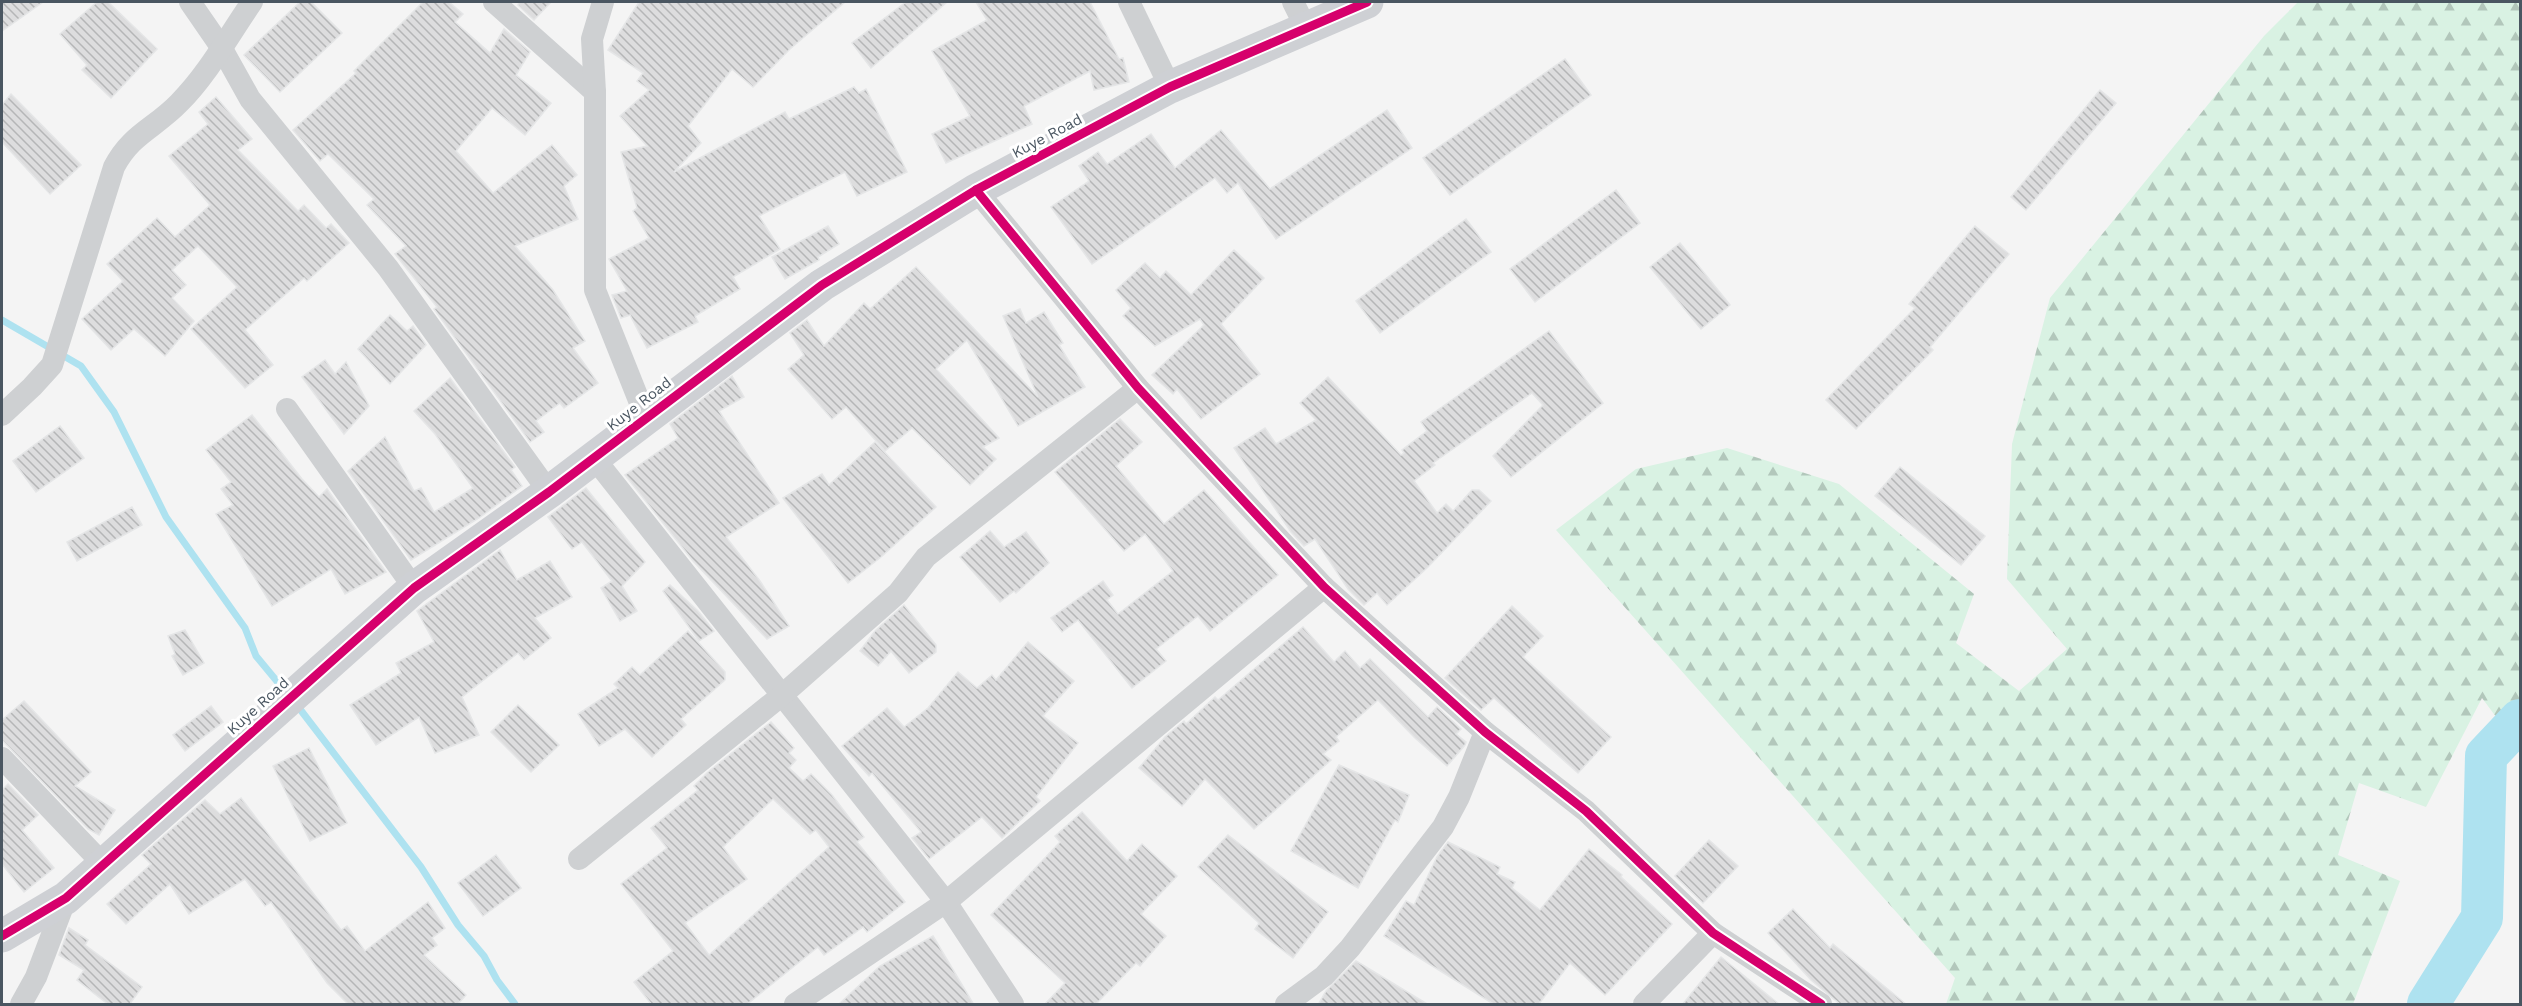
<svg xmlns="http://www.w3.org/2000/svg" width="2522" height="1006" viewBox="0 0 2522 1006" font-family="'Work Sans',sans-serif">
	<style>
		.forest { fill: url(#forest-firs) }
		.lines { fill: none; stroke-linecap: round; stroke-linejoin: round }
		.stream { stroke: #aee2f0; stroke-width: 7 }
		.river { stroke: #aee2f0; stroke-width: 42 }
		.building { fill: url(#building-back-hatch); stroke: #e5e6e7; stroke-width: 1.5; fill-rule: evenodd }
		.street { stroke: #ced0d2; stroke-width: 22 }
		.secondary { stroke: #ced0d4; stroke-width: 33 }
		.cycleway-casing { stroke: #fff; stroke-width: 13 }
		.cycleway { stroke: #d6006c; stroke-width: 9 }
		.labels { text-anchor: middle; stroke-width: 6; stroke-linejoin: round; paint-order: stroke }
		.street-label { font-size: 15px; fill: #4a5661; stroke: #fff }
	</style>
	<defs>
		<pattern id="forest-firs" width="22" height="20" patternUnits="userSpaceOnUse" patternTransform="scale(1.5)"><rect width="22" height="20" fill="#d9f2e3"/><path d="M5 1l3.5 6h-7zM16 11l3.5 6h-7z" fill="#b2c7bb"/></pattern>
		<pattern id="building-back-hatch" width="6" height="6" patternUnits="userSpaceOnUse" patternTransform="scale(1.5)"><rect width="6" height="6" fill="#ddddde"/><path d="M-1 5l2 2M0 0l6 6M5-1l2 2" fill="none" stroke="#b5b6b7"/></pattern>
	</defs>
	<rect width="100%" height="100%" fill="#f4f4f4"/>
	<path class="forest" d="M2298 2H2520V749L2482 698 2426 807 2359 783 2338 855 2400 881 2353 1004H1946L1955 978 1556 530 1636 469 1727 448 1839 484 1974 594 1956 643 2019 691 2067 649 2007 579 2012 444 2050 298 2264 36Z"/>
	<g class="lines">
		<g class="stream">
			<path d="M2 320 81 366 114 412 166 517 245 628 256 656 285 691"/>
			<path d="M296 704 421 867 458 925 484 956 497 980 515 1004"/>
		</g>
		<path class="river" d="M2428 1004 2482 918 2486 756 2520 720"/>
	</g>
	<g class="building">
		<path d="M2 2H43L2 31Z"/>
		<path d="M97 2H108L157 49 111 98 82 70 87 65 60 34Z"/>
		<path d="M300 2H311L342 33 280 92 244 55Z"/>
		<path d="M423 2H449L463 14 455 22 490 53 504 29 530 52 516 75 551 103 525 135 492 108 456 151 493 193 552 145 577 175 564 186 578 219 515 246 553 290 585 341 573 348 598 383 564 408 560 403 536 421 544 432 530 442 434 309 437 307 395 254 406 246 367 205 374 199 328 154 320 161 293 130 356 73 354 71Z"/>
		<path d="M519 2H551L534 20 518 5Z"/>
		<path d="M639 2H845L790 49 753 87 732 69 688 126 701 143 674 172 785 112 789 119 854 87 859 93 866 89 907 172 857 196 845 172 759 216 780 249 733 277 740 289 695 316 698 322 647 348 630 315 621 318 612 295 627 291 609 259 649 238 633 211 637 208 621 152 647 146 620 116 649 90 637 81 643 73 608 50Z"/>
		<path d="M906 2H947L871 68 852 43Z"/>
		<path d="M976 2H1090L1119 59 1123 58 1129 82 1094 90 1090 71 1024 106 1032 124 946 163 932 134 970 116 932 51 987 20Z"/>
		<path d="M1565 59 1591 95 1450 195 1423 158Z"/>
		<path d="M2100 90 2116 103 2026 210 2011 197Z"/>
		<path d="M11 94 81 165 50 194 2 142V105Z"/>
		<path d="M216 97 252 139 238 150 298 211 304 205 326 228 331 224 349 243 307 281 304 278 245 330 273 365 245 388 191 329 237 287 198 246 172 270 186 285 172 298 194 321 165 356 134 329 111 350 82 319 123 281 107 264 157 218 175 237 210 205 169 156 208 124 199 112Z"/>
		<path d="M1387 110 1412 148 1276 239 1238 183 1227 193 1215 178 1092 264 1051 207 1089 181 1079 166 1098 152 1107 164 1151 134 1175 168 1221 130 1270 189Z"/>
		<path d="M1616 190 1640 223 1535 302 1510 269Z"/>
		<path d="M1466 219 1491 252 1380 333 1356 301Z"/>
		<path d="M828 226 839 244 818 257 819 260 785 279 772 257Z"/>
		<path d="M1975 226 2009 254 1930 347 1933 350 1856 429 1826 400 1915 308 1909 304Z"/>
		<path d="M1680 243 1730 305 1701 329 1650 267Z"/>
		<path d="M1234 250 1264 278 1221 324 1260 374 1201 419 1177 389 1173 394 1152 375 1204 325 1200 319 1155 346 1123 316 1131 308 1116 290 1145 263 1160 278 1166 271 1191 295Z"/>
		<path d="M916 267 1038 397 1003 316 1020 309 1026 323 1044 312 1063 343 1059 345 1085 387 1018 426 967 340 936 369 999 438 983 447 996 459 970 485 912 428 885 451 846 407 832 419 788 369 804 355 790 333 807 320 824 346 864 303 870 309Z"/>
		<path d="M390 315 407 331 413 326 426 345 390 384 358 349Z"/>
		<path d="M1549 331 1603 403 1511 477 1493 456 1543 405 1532 393 1433 463 1435 465 1414 481 1437 513 1446 504 1453 511 1472 490H1479L1491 501 1428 567 1387 605 1377 593 1364 605 1348 589 1315 539 1304 546 1291 532 1234 448 1265 428 1276 444 1316 420 1300 403 1328 377 1401 455 1404 453 1402 450 1427 431 1421 422Z"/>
		<path d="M325 360 335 374 346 362 369 406 344 434 302 377Z"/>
		<path d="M732 376 744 397 719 411 779 503 726 537 760 581 789 626 767 639 693 561 625 475 678 438 670 424Z"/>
		<path d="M450 378 515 467 511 470 522 486 479 518 411 560 348 471 385 437 414 491 421 488 434 512 473 488 435 434 414 411Z"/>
		<path d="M252 415 302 479 319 497 327 489 386 572 345 594 331 569 272 606 216 514 233 505 221 489 231 482 206 450Z"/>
		<path d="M1120 419 1142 442 1116 466 1164 524 1204 490 1278 575 1210 631 1198 616 1156 649 1166 661 1132 688 1078 620 1062 632 1051 618 1103 581 1113 595 1107 600 1118 614 1173 571 1145 534 1124 551 1055 472Z"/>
		<path d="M60 426 84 458 36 492 13 461Z"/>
		<path d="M875 442 936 507 881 557 848 583 783 498 822 474 829 485Z"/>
		<path d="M1900 467 1985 536 1961 565 1875 496Z"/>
		<path d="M586 488 645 562 622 586 637 611 620 621 601 588 612 581 582 542 572 549 548 517Z"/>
		<path d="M132 507 142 525 77 561 67 542Z"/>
		<path d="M990 531 1004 547 1026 532 1049 563 1016 593 1014 591 1000 602 960 557Z"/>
		<path d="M500 550 517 580 550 561 572 597 535 618 551 638 524 660 518 653 462 697 479 735 435 753 419 717 376 745 350 705 401 673 396 663 434 642 417 611Z"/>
		<path d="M670 585 698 611 714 631 699 641 663 591Z"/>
		<path d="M904 605 936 645V652L909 673 891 651 878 666 860 651 875 631Z"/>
		<path d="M1512 606 1543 636 1523 657 1611 737 1578 773 1494 698 1481 710 1445 678Z"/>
		<path d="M1303 627 1334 662 1345 651 1360 668 1370 659 1428 717 1437 707 1461 729 1456 734 1466 742 1465 745 1447 766 1415 738 1378 700 1336 737 1339 741 1323 754 1331 760 1254 829 1205 779 1182 806 1139 768 1165 737 1184 721 1186 724 1215 697 1218 700Z"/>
		<path d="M185 630 204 663 183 675 172 656 175 654 168 636Z"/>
		<path d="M688 631 725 672V680L681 719 686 725 652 757 625 729 599 746 578 714 618 688 614 684 632 667 640 675Z"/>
		<path d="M1028 642 1074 681 1043 716 1078 743 1036 797 1040 801 1002 838 982 817 929 859 912 838 921 832 872 773 869 776 842 746 887 708 904 727 928 708 958 672 977 688 992 675 996 680Z"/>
		<path d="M24 701 91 772 75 786 115 810 99 835 88 829 2 740V720Z"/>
		<path d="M518 705 559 745 531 772 491 732Z"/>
		<path d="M211 706 223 722 185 751 173 735Z"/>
		<path d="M771 722 794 748 789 753 796 760 789 768 803 781 811 774 832 795 864 837 857 842 905 902 867 932 863 927 824 955 818 947 746 1005H652L634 982 673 951 621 884 667 848 651 828 698 790 694 786 708 772ZM773 799 810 834 816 830 829 847 709 955 685 923 747 879 723 847Z"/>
		<path d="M309 748 347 823 310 841 273 766Z"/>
		<path d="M1339 765 1409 795 1398 822 1395 820 1358 888 1291 851Z"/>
		<path d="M8 784 38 815 22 830 54 868 24 892 2 864V790Z"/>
		<path d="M241 798 341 930 347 926 365 951 428 902 445 928 432 938 437 945 424 955 466 995 457 1005H349L327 983 271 902 265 906 245 879 189 914 170 884 126 924 107 904 151 864 142 855 205 800 220 814Z"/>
		<path d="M1082 812 1127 861 1142 844 1177 876 1141 914 1166 936 1140 966 1136 963 1095 1005H1044L1065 983 991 915 1060 842 1055 836Z"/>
		<path d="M1228 835 1328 912 1293 958 1255 929 1259 923 1198 867Z"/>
		<path d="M1709 840 1738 866 1703 903 1675 876Z"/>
		<path d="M1448 842 1500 867 1497 874 1515 882 1512 888 1540 910 1589 849 1622 875 1621 877 1672 924 1605 995 1570 963 1538 1005H1495L1384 936 1406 901 1414 905 1437 857Z"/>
		<path d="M496 855 521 888 483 916 458 883Z"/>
		<path d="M1793 909 1830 948 1833 944 1907 1005H1841L1811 980 1768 933Z"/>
		<path d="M69 928 88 940 85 945 142 987 129 1005H109L77 980 84 970 59 955Z"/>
		<path d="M933 936 974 1005H838L880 966Z"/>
		<path d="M1721 957 1780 1005H1682Z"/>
		<path d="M1356 961 1429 1005H1318L1326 991Z"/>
	</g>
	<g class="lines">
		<g class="street">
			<path d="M190 2 221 47 250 99 388 268 549 492"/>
			<path d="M494 2 595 92"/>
			<path d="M603 2 592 39 595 92V290L646 418"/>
			<path d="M1129 2 1170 87"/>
			<path d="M1293 2 1306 28"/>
			<path d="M976 190 1138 388 1324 587 1485 732 1586 811 1713 933 1821 1004"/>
			<path d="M287 409 414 588"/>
			<path d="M2 415 32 387 52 365 114 167C131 134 155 128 179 103 208 74 229 35 252 2"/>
			<path d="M594 458 946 902 1013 1004"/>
			<path d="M2 758 103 864"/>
			<path d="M579 859 781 696 898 593 926 557 1138 388"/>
			<path d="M21 1004 36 977 66 898"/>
			<path d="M795 1004 946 902 1324 587"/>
			<path d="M1286 1004 1324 976 1350 948 1443 827 1459 797 1485 732"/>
			<path d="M1644 1004 1713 933"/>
		</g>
		<path class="secondary" d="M2 936 66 898 414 588 549 492 822 285 976 190 1170 87 1367 2"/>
		<defs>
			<g id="cycleway">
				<path d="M976 190 1138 388 1324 587 1485 732 1586 811 1713 933 1821 1004"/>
				<path d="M2 936 66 898 414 588 549 492 822 285 976 190 1170 87 1367 2"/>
			</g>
		</defs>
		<use href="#cycleway" class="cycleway-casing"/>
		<use href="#cycleway" class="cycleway"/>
	</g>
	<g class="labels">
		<g class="street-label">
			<text transform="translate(1047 136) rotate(-28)" y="5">Kuye Road</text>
			<text transform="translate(639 404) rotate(-38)" y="5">Kuye Road</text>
			<text transform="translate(258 706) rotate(-42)" y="5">Kuye Road</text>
		</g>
	</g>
	<rect width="2522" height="1006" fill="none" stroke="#4a5661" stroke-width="6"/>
</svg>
